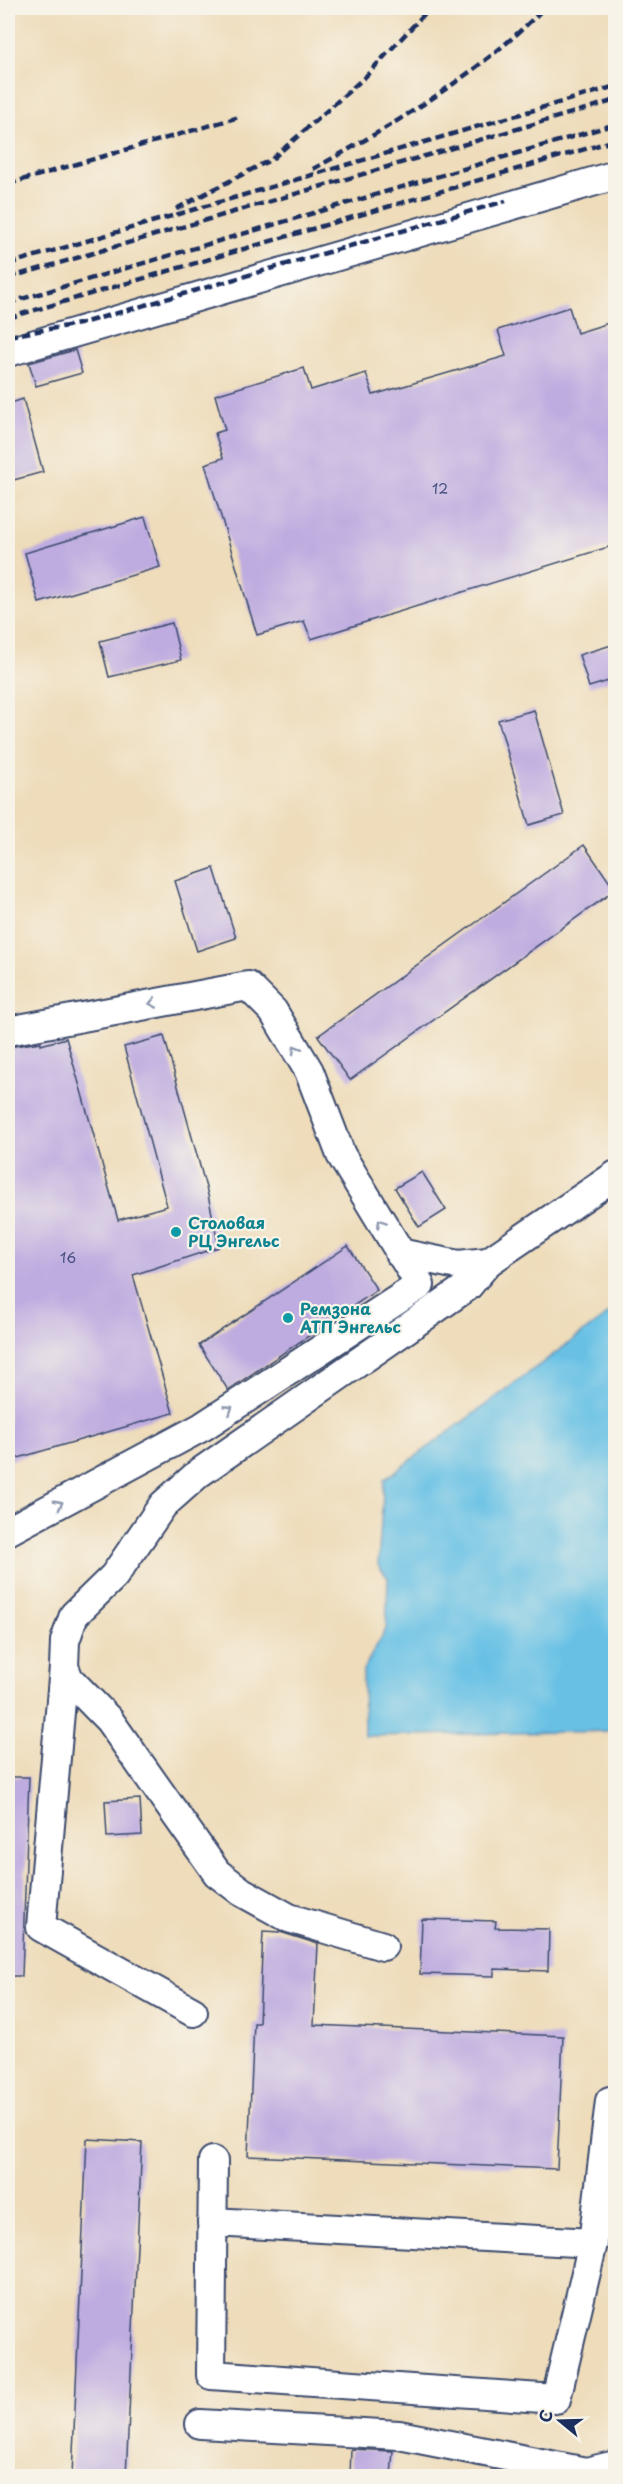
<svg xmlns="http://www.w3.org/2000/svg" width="623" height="2484" viewBox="0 0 623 2484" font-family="'Playpen Sans',sans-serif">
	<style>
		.water { fill: #67c1e5; stroke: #4178a2; stroke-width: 1.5 }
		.building { fill: #beace0 }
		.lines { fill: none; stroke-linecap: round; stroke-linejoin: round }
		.minor-casing { stroke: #3b496c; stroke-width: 32 }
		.minor { stroke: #fff; stroke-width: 28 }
		.rail { stroke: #1b2f5e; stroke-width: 4.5; stroke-dasharray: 9 4.5; stroke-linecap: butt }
		.oneway { stroke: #8d97ae }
		.culture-dot { fill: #0f9aa8; stroke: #f7f3e8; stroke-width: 2 }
		.labels { text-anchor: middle; stroke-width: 4.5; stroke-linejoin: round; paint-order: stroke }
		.number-label { font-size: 14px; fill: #444e7e }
		.culture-label { font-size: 16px; font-weight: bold; fill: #0d838f; stroke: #f7f3e8; text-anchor: start }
	</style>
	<rect width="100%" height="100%" fill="#f7f3e8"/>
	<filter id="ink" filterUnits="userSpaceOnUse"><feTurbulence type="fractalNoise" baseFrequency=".0167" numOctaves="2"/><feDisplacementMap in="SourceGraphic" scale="12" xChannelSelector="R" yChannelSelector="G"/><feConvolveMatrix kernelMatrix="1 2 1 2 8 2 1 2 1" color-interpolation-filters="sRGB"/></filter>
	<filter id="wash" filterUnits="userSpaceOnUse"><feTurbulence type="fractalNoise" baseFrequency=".008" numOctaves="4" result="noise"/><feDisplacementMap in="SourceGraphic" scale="24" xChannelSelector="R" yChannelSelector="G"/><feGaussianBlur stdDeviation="1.35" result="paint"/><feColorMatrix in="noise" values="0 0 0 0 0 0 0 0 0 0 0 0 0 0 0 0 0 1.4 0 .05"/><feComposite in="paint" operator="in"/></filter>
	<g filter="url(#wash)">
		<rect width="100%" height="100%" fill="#eedcba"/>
		<path class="water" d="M615 1309V1731L364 1736 363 1670 386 1629 388 1578 378 1565 384 1480Z"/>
		<g id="blocks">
			<g class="building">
				<path d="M569 307 577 333 615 321V545L311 639 304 621 257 635 205 464 223 458 215 433 225 430 215 395 304 368 311 390 366 373 373 395 506 356 498 330Z"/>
				<path d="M75 350 82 373 36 386 29 363Z"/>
				<path d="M23 399 43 472 10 481 8 404Z"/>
				<path d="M145 517 160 567 39 603 25 553Z"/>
				<path d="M172 623 181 660 109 677 100 641Z"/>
				<path d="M615 644V679L589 687 579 655Z"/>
				<path d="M534 710 564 815 529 825 498 720Z"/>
				<path d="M584 845 615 890 350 1080 318 1036Z"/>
				<path d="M214 868 236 938 197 951 175 881Z"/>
				<path d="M164 1036 208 1195 219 1247 133 1275 173 1413 8 1461V1047L41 1042V1045L66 1038 118 1220 167 1206 124 1047Z"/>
				<path d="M422 1172 446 1210 419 1227 395 1188Z"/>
				<path d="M348 1246 377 1290 228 1390 199 1345Z"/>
				<path d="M8 1777H29L22 1976H8Z"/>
				<path d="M140 1799 142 1835 107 1837 105 1801Z"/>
				<path d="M422 1919 496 1921 495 1928 549 1929 548 1971 494 1969V1976L420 1974Z"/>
				<path d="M263 1931 280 1932 318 1944 314 2025 563 2036 557 2169 248 2156 254 2023H259Z"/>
				<path d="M87 2139 142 2142 126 2476H72Z"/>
				<path d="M351 2449 393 2451 391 2476H350Z"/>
			</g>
		</g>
	</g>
	<g filter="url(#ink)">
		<use href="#blocks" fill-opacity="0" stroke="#3b496c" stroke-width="1.5"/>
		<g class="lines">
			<defs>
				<g id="minor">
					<path d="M8 352 616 175"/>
					<path d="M8 1031 248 986 273 1011 309 1071 341 1155 420 1285 202 1427 8 1531"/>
					<path d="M399 1253 458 1265 488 1262 616 1175"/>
					<path d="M64 1667 41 1927 193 2012"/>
					<path d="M383 1946 289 1918 242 1892 217 1873 109 1720 69 1679 64 1667 65 1641 74 1615 114 1576 163 1505 199 1473 468 1286 488 1262"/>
					<path d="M213 2161 211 2375 556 2399 593 2243 610 2101H616"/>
					<path d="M212 2222 593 2243"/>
					<path d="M200 2424 399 2435 586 2472 616 2465"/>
				</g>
			</defs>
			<use href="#minor" class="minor-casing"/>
			<use href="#minor" class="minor"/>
			<g class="rail">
				<path d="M313 169C391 127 482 72 544 8"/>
				<path d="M8 184 239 117"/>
				<path d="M176 209 272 159 365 77 430 8"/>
				<path d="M8 264 616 86"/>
				<path d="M8 278 616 100"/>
				<path d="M8 303 616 124"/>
				<path d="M8 318 616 140"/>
				<path d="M8 336 79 324 506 201"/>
			</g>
		</g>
		<defs><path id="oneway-chevron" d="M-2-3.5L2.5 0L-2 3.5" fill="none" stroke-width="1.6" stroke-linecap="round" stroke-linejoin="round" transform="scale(1.5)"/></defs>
		<g class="oneway">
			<use href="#oneway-chevron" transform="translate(153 1003) rotate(169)"/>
			<use href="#oneway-chevron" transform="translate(296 1049) rotate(-121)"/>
			<use href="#oneway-chevron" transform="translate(381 1223) rotate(-120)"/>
			<use href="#oneway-chevron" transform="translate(229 1409) rotate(-33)"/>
			<use href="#oneway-chevron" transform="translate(59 1504) rotate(-28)"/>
		</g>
	</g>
	<g class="culture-dot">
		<circle cx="176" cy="1232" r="6"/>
		<circle cx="288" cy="1318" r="6"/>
	</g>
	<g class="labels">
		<g class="number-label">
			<text x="440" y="494">12</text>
			<text x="68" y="1263">16</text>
		</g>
		<g class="culture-label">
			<text x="188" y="1229">Столовая<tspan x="188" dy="18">РЦ Энгельс</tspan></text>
			<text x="300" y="1315">Ремзона<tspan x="300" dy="18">АТП Энгельс</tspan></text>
		</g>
	</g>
	<rect width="623" height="2484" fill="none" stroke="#f7f3e8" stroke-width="30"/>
	<g transform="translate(560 2421) rotate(289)" stroke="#f7f3e8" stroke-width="4.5" paint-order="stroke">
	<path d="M0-4.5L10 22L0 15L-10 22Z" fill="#1b2f5e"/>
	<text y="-9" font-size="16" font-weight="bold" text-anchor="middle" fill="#1b2f5e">С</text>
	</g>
</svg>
